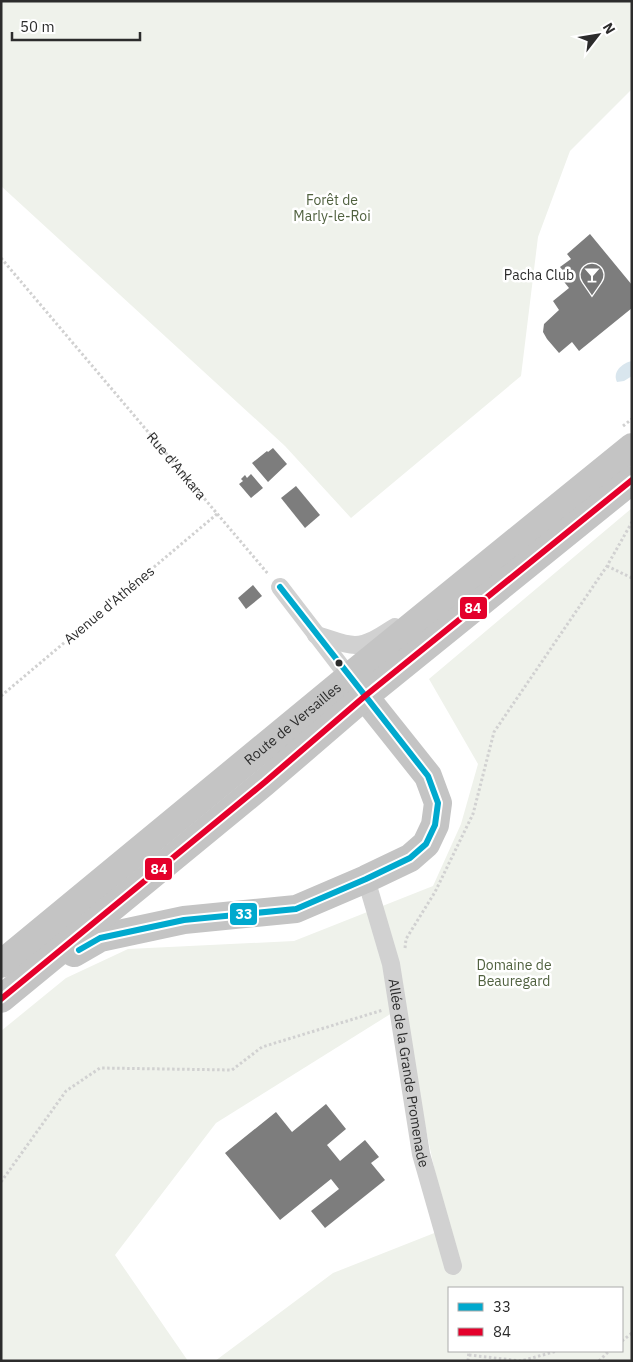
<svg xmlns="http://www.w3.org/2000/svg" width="633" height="1362" viewBox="0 0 633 1362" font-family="'IBM Plex Sans',sans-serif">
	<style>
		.green { fill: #eff2eb; fill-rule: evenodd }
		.water { fill: #d9e6ee }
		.building { fill: #7d7d7d }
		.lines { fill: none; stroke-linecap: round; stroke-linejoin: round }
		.path { stroke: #d1d1d1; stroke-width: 3; stroke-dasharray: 2.5 2.5; stroke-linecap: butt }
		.minor { stroke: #d1d1d1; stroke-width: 18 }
		.primary { stroke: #c4c4c4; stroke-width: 28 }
		.bus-1-casing { stroke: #fff; stroke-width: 10 }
		.bus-2-casing { stroke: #fff; stroke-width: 10 }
		.bus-1 { stroke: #00a9ce; stroke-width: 6 }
		.bus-2 { stroke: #e4002b; stroke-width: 6 }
		.bus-dot { fill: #2c2c2c; stroke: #fff; stroke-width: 2 }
		.labels { text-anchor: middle; stroke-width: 5; stroke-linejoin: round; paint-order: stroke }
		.park-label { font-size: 14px; fill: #50613f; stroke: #fff }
		.poi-label { font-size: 14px; fill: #2c2c2c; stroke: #fff; text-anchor: end }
		.street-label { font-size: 14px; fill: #2c2c2c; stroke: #fff }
		.line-badge { stroke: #fff; stroke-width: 2 }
		.badge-label { font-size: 14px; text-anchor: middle; font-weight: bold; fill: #fff }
	</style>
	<rect width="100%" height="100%" fill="#fff"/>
	<g class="green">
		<path d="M1 1H632V89L570 151 538 237 521 376 351 518 285 446 1 186Z"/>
		<path d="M632 508V1361H215L333 1273 447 1228 400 1008 216 1123 115 1255 188 1361H1V1031L66 978 128 949 294 941 433 886 461 824 478 764 429 679ZM449 1288H622V1351H449Z"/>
	</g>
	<path class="water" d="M632 361V376L624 381 617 382C612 372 622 363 632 361Z"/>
	<g class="building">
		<path d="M590 234 632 285V308L579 351 572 342 559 353 547 339 543 332 544 324 559 310 553 301 569 288 561 278 566 274 560 267 571 259 567 254Z"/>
		<path d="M273 448 287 464 268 482 252 463 267 451 268 452Z"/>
		<path d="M251 474 263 488 251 498 239 484 243 481 241 479 245 475 247 478Z"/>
		<path d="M296 486 320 515 305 528 281 498Z"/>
		<path d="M253 585 262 596 246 609 238 598Z"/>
		<path d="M326 1104 346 1129 327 1145 340 1161 365 1140 379 1157 371 1163 385 1180 325 1228 311 1211 339 1189 331 1179 280 1220 225 1153 276 1112 292 1132Z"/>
	</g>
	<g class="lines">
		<g class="path">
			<path id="s1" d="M1 258 269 575"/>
			<path d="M623 426 632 419"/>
			<path d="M607 566 632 578"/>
			<path d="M1 696 217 514"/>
			<path d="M405 948 406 939 435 892 473 814 494 732 607 566 632 522"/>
			<path d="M1 1182 66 1091 100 1068 232 1070 262 1047 383 1010"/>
			<path d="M622 1341 632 1333"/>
			<path d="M469 1355 521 1361 557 1351"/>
			<path d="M468 1361 469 1351"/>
			<path d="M599 1361 609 1351"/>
		</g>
		<g class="minor">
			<path d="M280 587 349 677"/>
			<path d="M316 635C329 638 342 645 355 645 369 645 384 634 395 627"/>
			<path id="s2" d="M366 879 391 964 421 1154 453 1266"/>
		</g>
		<g class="primary">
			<path d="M74 953 100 938 184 920 296 909 366 879 410 858 426 844 435 825 438 803 428 776 353 682"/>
			<path id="s3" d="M1 964 349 677 632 447"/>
			<path d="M1 999 265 782 365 696 632 480"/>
		</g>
		<defs>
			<path id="bus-1" d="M79 950 100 938 184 920 296 909 366 879 410 858 426 844 435 825 438 803 428 776 280 587"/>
			<path id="bus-2" d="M1 999 265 782 365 696 632 480"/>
		</defs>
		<use href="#bus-1" class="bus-1-casing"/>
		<use href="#bus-2" class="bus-2-casing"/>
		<use href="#bus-1" class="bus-1"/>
		<use href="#bus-2" class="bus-2"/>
	</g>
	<defs>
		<symbol id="bar-pin" viewBox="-11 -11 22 30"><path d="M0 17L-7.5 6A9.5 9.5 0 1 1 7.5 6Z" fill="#767676" stroke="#fff"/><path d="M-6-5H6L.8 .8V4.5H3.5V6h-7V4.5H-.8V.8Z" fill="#fff"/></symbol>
	</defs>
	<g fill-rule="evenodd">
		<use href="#bar-pin" x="578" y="261" width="28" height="38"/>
	</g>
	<circle class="bus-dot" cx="339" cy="663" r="4.5"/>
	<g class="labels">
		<g class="park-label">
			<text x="332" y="205">Forêt de<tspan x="332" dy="16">Marly-le-Roi</tspan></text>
			<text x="514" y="970">Domaine de<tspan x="514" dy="16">Beauregard</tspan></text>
		</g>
		<g class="poi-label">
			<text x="574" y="280">Pacha Club</text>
		</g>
		<g class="street-label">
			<text dy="5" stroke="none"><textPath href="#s1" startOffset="272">Rue d'Ankara</textPath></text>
			<text transform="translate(109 605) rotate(-40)" y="5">Avenue d'Athénes</text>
			<text dy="5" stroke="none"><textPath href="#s3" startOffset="378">Route de Versailles</textPath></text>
			<text dy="5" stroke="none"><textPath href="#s2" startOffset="199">Allée de la Grande Promenade</textPath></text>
		</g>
	</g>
	<g class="line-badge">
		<rect x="459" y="596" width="29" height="24" rx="5" fill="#e4002b"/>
		<rect x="144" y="857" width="29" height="24" rx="5" fill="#e4002b"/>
		<rect x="229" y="902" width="29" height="24" rx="5" fill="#00a9ce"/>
	</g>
	<g class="badge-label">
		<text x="473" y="613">84</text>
		<text x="159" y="874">84</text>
		<text x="244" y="919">33</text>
	</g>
	<rect width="633" height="1362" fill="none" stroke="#2c2c2c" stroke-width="5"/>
	<rect x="448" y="1287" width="175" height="65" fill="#ffffff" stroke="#ababab"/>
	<rect x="458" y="1303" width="25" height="8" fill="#00a9ce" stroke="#ababab"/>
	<text x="493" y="1312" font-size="15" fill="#2c2c2c">33</text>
	<rect x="458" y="1328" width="25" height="8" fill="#e4002b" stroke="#ababab"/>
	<text x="493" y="1337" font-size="15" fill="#2c2c2c">84</text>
	<g transform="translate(598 35) rotate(59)" stroke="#ffffff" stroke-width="4" paint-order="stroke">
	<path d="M0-4L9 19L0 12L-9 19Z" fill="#2c2c2c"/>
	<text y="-8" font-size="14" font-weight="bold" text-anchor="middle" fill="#2c2c2c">N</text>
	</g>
	<path d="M12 32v8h128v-8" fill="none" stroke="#2c2c2c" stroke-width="2.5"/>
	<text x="20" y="32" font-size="15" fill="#2c2c2c" stroke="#ffffff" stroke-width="4" paint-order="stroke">50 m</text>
</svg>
